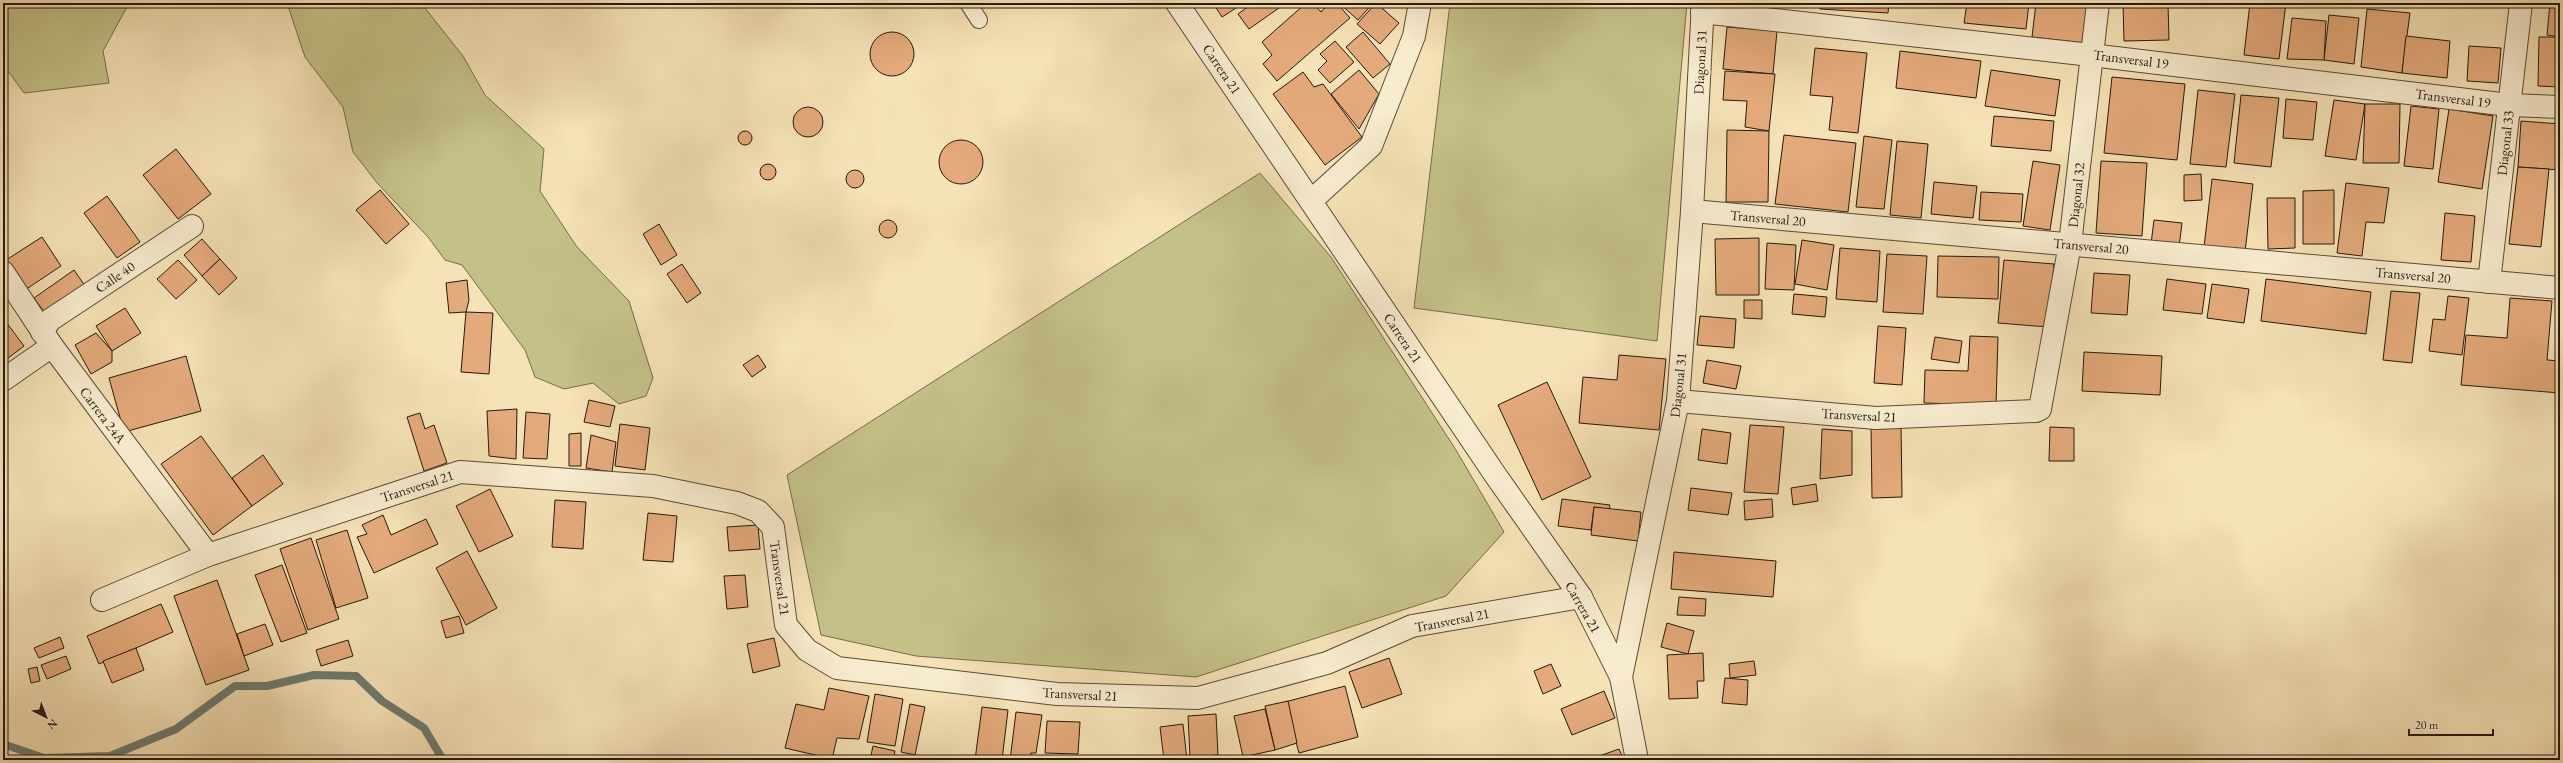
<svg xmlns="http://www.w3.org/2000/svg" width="2563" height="763" viewBox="0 0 2563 763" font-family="'EB Garamond',serif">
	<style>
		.green { fill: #c4c188; stroke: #756c4a }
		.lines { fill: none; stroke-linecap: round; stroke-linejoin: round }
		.stream { stroke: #6d7b71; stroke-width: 8 }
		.building { fill: #e5aa7b; stroke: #26180d }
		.service-casing { stroke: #5a4a37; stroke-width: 18 }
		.minor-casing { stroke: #5a4a37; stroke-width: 24 }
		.tertiary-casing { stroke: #5a4a37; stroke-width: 24 }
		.service { stroke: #f8ecd0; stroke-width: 16 }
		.minor { stroke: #f8ecd0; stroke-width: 22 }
		.tertiary { stroke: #f8ecd0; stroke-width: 22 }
		.labels { text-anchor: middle; stroke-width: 4; stroke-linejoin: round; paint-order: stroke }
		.street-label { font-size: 14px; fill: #26180d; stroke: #f8ecd0 }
	</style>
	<rect width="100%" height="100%" fill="#f5e2b6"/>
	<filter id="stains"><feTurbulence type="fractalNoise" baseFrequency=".005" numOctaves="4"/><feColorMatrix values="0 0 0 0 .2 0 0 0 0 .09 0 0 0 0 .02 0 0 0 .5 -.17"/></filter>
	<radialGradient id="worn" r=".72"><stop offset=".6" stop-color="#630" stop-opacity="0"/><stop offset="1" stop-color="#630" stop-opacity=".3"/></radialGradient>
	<g class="green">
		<path d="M3 3H129L103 51 109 83 24 93 5 67 3 68Z"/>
		<path d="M287 3H421L463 56 485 95 544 149 540 191 577 247 629 301 653 378 646 396 619 404 593 383 564 389 535 377 525 350 462 265 445 260 428 237 378 184 353 152 343 107 305 57Z"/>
		<path d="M1450 3H1687L1657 341 1414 308Z"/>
		<path d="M1260 173 1331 257 1456 450 1504 532 1446 596 1196 677 916 656 821 635 787 475Z"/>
	</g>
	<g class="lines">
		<path class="stream" d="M3 744 44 758 110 756 176 729 235 686H267L314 675 356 676 382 701 424 728 443 760"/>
	</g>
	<g class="building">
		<path d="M1213 3H1244L1222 17Z"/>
		<path d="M1253 3H1286L1249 29 1238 14Z"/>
		<path d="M1306 3H1313L1321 12 1329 3H1337L1350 18 1277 81 1263 64 1272 55 1262 42Z"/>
		<path d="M1339 3H1373L1358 20Z"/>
		<path d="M1376 3 1399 23 1380 44 1357 24Z"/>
		<path d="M1775 3H1799L1798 6Z"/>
		<path d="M1820 3H1889L1888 13 1820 9Z"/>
		<path d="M1967 3H2029L2026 29 1964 23Z"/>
		<path d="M2036 3H2088L2084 43 2032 37Z"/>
		<path d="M2123 3H2168L2169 40 2124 41Z"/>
		<path d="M2250 3H2286L2279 59 2244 55Z"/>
		<path d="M2550 3H2560V37L2547 35Z"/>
		<path d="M2367 9 2410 13 2402 73 2361 67Z"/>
		<path d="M2329 15 2359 18 2354 64 2324 60Z"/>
		<path d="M2292 18 2326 21 2324 60 2287 59Z"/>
		<path d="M1727 27 1777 31 1773 74 1723 69Z"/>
		<path d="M1363 32 1390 64 1373 78 1346 47Z"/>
		<circle cx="892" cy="54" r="22"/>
		<path d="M2406 36 2450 41 2447 78 2402 73Z"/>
		<path d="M2539 37H2560V87L2538 86Z"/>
		<path d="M1335 41 1354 62 1330 83 1318 70 1327 61 1320 54Z"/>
		<path d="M2469 46 2501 48 2498 83 2467 81Z"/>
		<path d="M1815 48 1867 53 1858 133 1829 130 1833 97 1810 95Z"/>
		<path d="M1900 51 1981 61 1976 98 1896 88Z"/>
		<path d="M1359 70 1379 94 1359 129 1331 94Z"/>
		<path d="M1991 70 2060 80 2055 116 1985 106Z"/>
		<path d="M1725 71 1775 74 1769 131 1745 127 1747 101 1723 100Z"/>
		<path d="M1303 72 1314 87 1323 84 1362 137 1325 165 1273 94Z"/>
		<path d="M2112 77 2185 84 2177 160 2104 153Z"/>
		<path d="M2198 90 2235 94 2226 167 2190 164Z"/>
		<path d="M2241 95 2279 98 2271 167 2234 163Z"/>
		<path d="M2286 99 2317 102 2313 140 2283 138Z"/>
		<path d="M2334 100 2365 104 2356 160 2325 156Z"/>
		<path d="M2365 104H2400L2399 163H2363Z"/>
		<path d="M2411 106 2439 109 2433 169 2404 166Z"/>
		<circle cx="808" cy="122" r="15"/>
		<path d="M2449 109 2493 116 2482 189 2438 182Z"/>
		<path d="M1994 116 2054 121 2051 151 1991 146Z"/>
		<path d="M2521 121 2560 124V170L2518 167Z"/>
		<path d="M1727 130 1769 131 1768 202H1726Z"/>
		<circle cx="745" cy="138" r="7"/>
		<path d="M1784 135 1856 143 1848 212 1775 204Z"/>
		<path d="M1864 136 1892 140 1884 209 1856 207Z"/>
		<circle cx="961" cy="162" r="22"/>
		<path d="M1897 141 1928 144 1921 218 1890 215Z"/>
		<path d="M176 149 211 194 178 219 143 175Z"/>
		<path d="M2033 161 2060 165 2050 230 2023 226Z"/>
		<path d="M2101 161 2147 163 2142 236 2096 233Z"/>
		<circle cx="768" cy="172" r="8"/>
		<path d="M2518 167 2549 169 2541 247 2509 244Z"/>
		<circle cx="855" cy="179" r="9"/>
		<path d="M2201 174 2202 200 2184 201V175Z"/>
		<path d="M2212 179 2253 184 2245 252 2204 247Z"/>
		<path d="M1934 182 1977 186 1973 218 1931 214Z"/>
		<path d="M2346 183 2389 188 2384 223 2366 222 2362 256 2337 253Z"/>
		<path d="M380 190 409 224 386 244 356 210Z"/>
		<path d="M2334 190V244H2303V191Z"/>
		<path d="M1981 192 2023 194 2021 222 1979 220Z"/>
		<path d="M107 196 140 242 117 258 84 213Z"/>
		<path d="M2267 198H2295V248L2268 249Z"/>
		<path d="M2445 213 2475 216 2471 262 2441 260Z"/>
		<path d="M2154 220 2182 223 2179 247 2151 244Z"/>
		<circle cx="888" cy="229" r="9"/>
		<path d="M659 224 677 255 661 265 643 234Z"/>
		<path d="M42 237 61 266 25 290 6 260Z"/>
		<path d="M1759 238V295H1716L1715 239Z"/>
		<path d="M202 239 220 259 202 276 184 255Z"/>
		<path d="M1802 240 1834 245 1827 290 1795 284Z"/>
		<path d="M1767 243 1796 245 1794 290 1765 289Z"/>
		<path d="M1840 248 1880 251 1877 302 1836 299Z"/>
		<path d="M1887 254 1927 256 1923 314 1883 312Z"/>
		<path d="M1938 256 1999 257 1998 299 1937 297Z"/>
		<path d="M220 259 237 278 219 295 202 276Z"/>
		<path d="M178 260 197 280 176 299 157 279Z"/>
		<path d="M2004 260 2054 264 2048 327 1998 323Z"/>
		<path d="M682 264 701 293 687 303 667 274Z"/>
		<path d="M74 270 90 293 50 320 34 298Z"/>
		<path d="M2094 273 2130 275 2127 315 2091 313Z"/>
		<path d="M2167 279 2206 284 2202 314 2163 310Z"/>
		<path d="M2266 279 2371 292 2366 334 2261 321Z"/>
		<path d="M467 280 469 300 466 312 449 313 446 283Z"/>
		<path d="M2212 284 2249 289 2244 323 2207 318Z"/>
		<path d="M2391 291 2420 293 2412 363 2383 360Z"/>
		<path d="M1794 294 1827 297 1825 317 1792 314Z"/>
		<path d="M2448 296 2469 298 2462 355 2429 351 2433 319 2445 320Z"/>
		<path d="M2510 298 2552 301 2547 360 2560 361V393L2461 385 2466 335 2507 338Z"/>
		<path d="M1744 300H1762V319L1744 318Z"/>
		<path d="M125 308 141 333 112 351 96 326Z"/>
		<path d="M466 312 493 313 489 374 461 372Z"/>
		<path d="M1700 316 1736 319 1734 348 1697 345Z"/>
		<path d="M3 318 24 346 3 362Z"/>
		<path d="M1878 326 1906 328 1902 385 1874 383Z"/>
		<path d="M96 333 112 351V362L91 374 75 345Z"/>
		<path d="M1970 336 1998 337 1996 405 1924 403 1925 370 1968 371Z"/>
		<path d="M1935 337 1962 341 1959 363 1931 359Z"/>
		<path d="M2084 352 2162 356 2160 395 2082 391Z"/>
		<path d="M758 355 766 367 752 377 743 365Z"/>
		<path d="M1619 355 1666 359 1659 430 1579 423 1583 377 1617 380Z"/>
		<path d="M186 356 201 411 124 432 109 378Z"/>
		<path d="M1707 360 1741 366 1736 389 1703 383Z"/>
		<path d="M1547 382 1591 477 1542 500 1498 405Z"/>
		<path d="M589 400 615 406 610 427 584 422Z"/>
		<path d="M517 409 516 459 489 456 487 411Z"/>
		<path d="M526 412 550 414 547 459 523 458Z"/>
		<path d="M420 413 425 429 434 425 447 463 424 471 407 417Z"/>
		<path d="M620 424 650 428 645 470 615 466Z"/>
		<path d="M1750 425 1784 427 1778 494 1744 492Z"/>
		<path d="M1901 425 1902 497 1872 498 1871 426Z"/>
		<path d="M2050 427 2074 428V461H2049Z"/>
		<path d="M1702 429 1731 433 1727 464 1698 460Z"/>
		<path d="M1822 429 1852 431V475L1820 479Z"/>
		<path d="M581 433V466H569V434Z"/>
		<path d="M591 435 616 442 612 472 586 468Z"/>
		<path d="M201 436 252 506 213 535 161 464Z"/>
		<path d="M263 455 283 484 252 506 232 478Z"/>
		<path d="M1816 484 1818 501 1793 505 1791 488Z"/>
		<path d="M1691 488 1732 493 1728 515 1688 510Z"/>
		<path d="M490 489 513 536 479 552 456 506Z"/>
		<path d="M1562 499 1610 505 1609 510 1594 507 1591 530 1558 526Z"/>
		<path d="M1772 499 1773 517 1745 520 1744 501Z"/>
		<path d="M555 500 586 502 583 549 552 547Z"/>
		<path d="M1594 507 1641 512 1638 541 1591 535Z"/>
		<path d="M648 513 677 516 673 562 643 560Z"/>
		<path d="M383 515 391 535 426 519 438 544 374 573 357 537 367 534 362 525Z"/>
		<path d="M758 525 760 549 729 551 727 527Z"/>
		<path d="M347 530 368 598 336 608 316 540Z"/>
		<path d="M311 538 339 619 308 630 280 549Z"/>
		<path d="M467 551 497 608 466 625 436 568Z"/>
		<path d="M1674 552 1776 561 1773 597 1671 589Z"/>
		<path d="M282 565 307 633 281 642 255 575Z"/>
		<path d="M745 575 748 607 727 609 724 576Z"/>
		<path d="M217 580 249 670 206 685 174 596Z"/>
		<path d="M1679 597 1706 599 1705 616 1677 615Z"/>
		<path d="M161 604 173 632 99 664 87 636Z"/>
		<path d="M459 616 464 633 446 638 441 621Z"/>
		<path d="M1667 623 1694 631 1688 654 1661 647Z"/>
		<path d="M265 624 273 645 244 656 237 634Z"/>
		<path d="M60 637 64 648 39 658 34 648Z"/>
		<path d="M774 638 780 666 753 673 747 644Z"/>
		<path d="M348 640 353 656 321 666 316 650Z"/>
		<path d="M136 648 144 670 112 683 103 661Z"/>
		<path d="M1703 653 1704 681H1697L1698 698 1669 699 1667 655Z"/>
		<path d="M66 656 71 669 47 679 41 665Z"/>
		<path d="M1389 658 1402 694 1362 708 1349 672Z"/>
		<path d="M1754 661 1756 675 1730 678 1729 664Z"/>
		<path d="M1551 664 1561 686 1543 694 1534 671Z"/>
		<path d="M37 667 40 681 31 683 28 669Z"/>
		<path d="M1725 678 1748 680 1747 705 1722 703Z"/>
		<path d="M1345 686 1358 737 1299 753 1285 702Z"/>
		<path d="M829 688 869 696 859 739 837 738 832 759 785 748 796 704 824 710Z"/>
		<path d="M1604 691 1615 718 1572 735 1561 709Z"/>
		<path d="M875 694 903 699 895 746 867 742Z"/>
		<path d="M1288 701 1297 743 1275 750 1265 706Z"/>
		<path d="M910 704 925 707 915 755 901 752Z"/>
		<path d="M982 707 1008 710 1002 760H975Z"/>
		<path d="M1265 709 1275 750 1243 757 1234 716Z"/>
		<path d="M1016 712 1042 715 1036 753H1031L1030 760H1010Z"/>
		<path d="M1216 714 1218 755 1190 757 1188 716Z"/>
		<path d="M1047 721 1080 722 1078 754 1045 753Z"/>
		<path d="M1183 724 1187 760H1164L1160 727Z"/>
		<path d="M873 746 895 751 893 760H870Z"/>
		<path d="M1619 749 1624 760H1591V759Z"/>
	</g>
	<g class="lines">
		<defs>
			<path id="service" d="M968 3 979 20"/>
			<g id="minor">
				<path d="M1702 12 2091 55 2509 105 2560 107"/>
				<path d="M1311 201 1371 146 1414 36 1420 3"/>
				<path d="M1692 211 2560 288"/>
				<path d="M3 272 52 346 208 555"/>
				<path d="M2489 282 2521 3"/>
				<path d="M42 332 50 320 192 226"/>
				<path d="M3 380 52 346"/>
				<path d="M1678 401 1876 418 2036 411 2040 409 2070 244 2098 3"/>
				<path d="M102 600 208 555 460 472 653 486 737 503 758 511 773 527 786 625 807 650 837 668 1057 694 1198 698 1327 663 1412 626 1581 597"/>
			</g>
			<g id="tertiary">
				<path d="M1177 3 1496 476 1581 597 1621 677"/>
				<path d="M1637 760 1621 677 1678 401 1692 211 1703 3"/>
			</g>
		</defs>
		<use href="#service" class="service-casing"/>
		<use href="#minor" class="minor-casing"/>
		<use href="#tertiary" class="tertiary-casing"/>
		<use href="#service" class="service"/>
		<use href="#minor" class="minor"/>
		<use href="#tertiary" class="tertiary"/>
	</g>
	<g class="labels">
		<g class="street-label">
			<text transform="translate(2131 59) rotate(7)" y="5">Transversal 19</text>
			<text transform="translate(1700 62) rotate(-87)" y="5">Diagonal 31</text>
			<text transform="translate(1222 69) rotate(56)" y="5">Carrera 21</text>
			<text transform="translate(2453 98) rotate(7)" y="5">Transversal 19</text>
			<text transform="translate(2505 143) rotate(-84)" y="5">Diagonal 33</text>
			<text transform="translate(2076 195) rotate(-84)" y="5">Diagonal 32</text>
			<text transform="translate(1768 218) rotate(5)" y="5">Transversal 20</text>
			<text transform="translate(2091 246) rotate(5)" y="5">Transversal 20</text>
			<text transform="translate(2413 275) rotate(5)" y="5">Transversal 20</text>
			<text transform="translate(115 277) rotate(-34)" y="5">Calle 40</text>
			<text transform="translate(1403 338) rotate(56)" y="5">Carrera 21</text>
			<text transform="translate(1678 385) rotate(-84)" y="5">Diagonal 31</text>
			<text transform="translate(103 415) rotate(53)" y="5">Carrera 24A</text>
			<text transform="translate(1859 415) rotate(3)" y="5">Transversal 21</text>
			<text transform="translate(417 486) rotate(-18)" y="5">Transversal 21</text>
			<text transform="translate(780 578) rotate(82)" y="5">Transversal 21</text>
			<text transform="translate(1583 607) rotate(60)" y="5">Carrera 21</text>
			<text transform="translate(1452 620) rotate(-11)" y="5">Transversal 21</text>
			<text transform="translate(1080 694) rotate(3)" y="5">Transversal 21</text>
		</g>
	</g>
	<rect width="2563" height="763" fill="none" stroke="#f5e2b6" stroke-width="16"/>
	<rect x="4" y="4" width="2555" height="755" fill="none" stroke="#26180d" stroke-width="2"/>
	<rect x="8" y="8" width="2547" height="747" fill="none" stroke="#26180d"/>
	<g transform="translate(46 717) rotate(138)" stroke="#f8ecd0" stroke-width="3" paint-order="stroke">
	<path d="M0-3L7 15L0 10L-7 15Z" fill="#26180d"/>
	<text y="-6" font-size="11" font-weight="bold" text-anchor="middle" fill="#26180d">N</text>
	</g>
	<path d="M2409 729v6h84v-6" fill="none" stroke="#26180d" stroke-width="2"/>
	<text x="2415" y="729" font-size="12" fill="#26180d" stroke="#f8ecd0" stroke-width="3" paint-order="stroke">20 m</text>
	<rect width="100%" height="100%" filter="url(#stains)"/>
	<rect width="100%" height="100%" fill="url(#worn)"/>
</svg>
